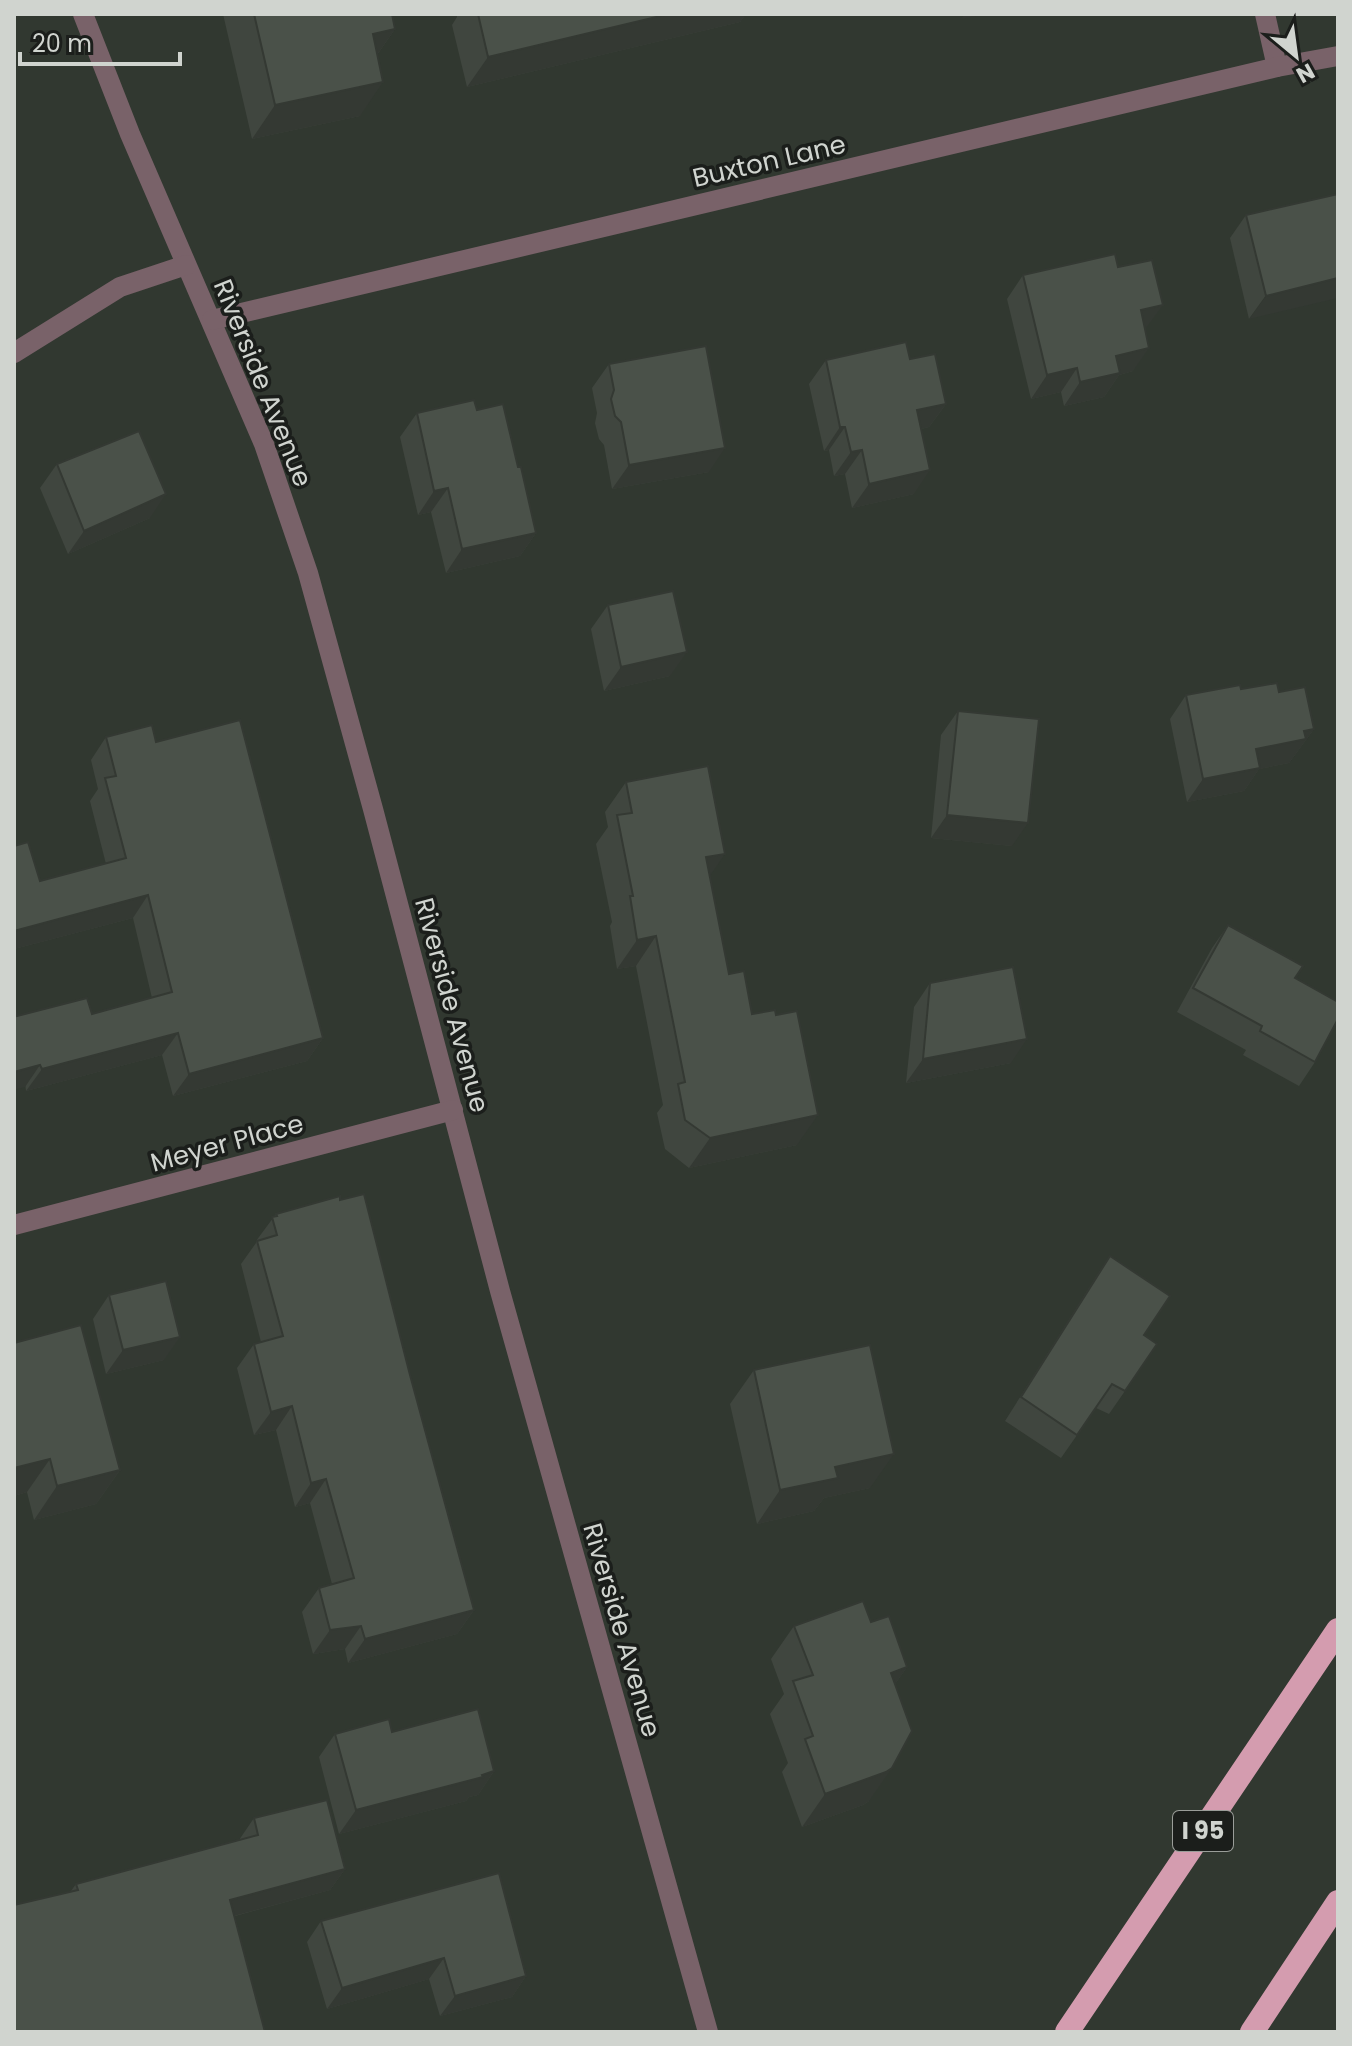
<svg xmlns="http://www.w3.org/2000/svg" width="1352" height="2046" viewBox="0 0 1352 2046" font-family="Poppins,sans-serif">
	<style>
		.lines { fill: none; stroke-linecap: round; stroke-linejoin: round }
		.minor { stroke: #796269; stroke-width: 20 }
		.highway { stroke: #d49caf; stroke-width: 24 }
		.wall { fill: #40463f }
		.shaded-wall { fill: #343933 }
		.building { fill: #4a5149; stroke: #343933; stroke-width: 2 }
		.labels { text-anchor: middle; stroke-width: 7; stroke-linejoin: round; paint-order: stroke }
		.shield { fill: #1b1e1b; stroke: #9a9d99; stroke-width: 2 }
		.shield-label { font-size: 24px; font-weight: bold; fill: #d0d4cf }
		.street-label { font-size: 26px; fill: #d0d4cf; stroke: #1b1e1b }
	</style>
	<rect width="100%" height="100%" fill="#313830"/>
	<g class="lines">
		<g class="minor">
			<path d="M83 14 130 134 264 444 308 573 373 809 500 1291 708 2032"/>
			<path d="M1265 14 1277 67"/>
			<path d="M212 320 1277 67 1338 56"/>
			<path d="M14 353 120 287 186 265"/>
			<path d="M14 1225 453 1110"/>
		</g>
		<g class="highway">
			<path d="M1067 2032 1338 1630"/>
			<path d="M1252 2032 1338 1902"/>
		</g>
	</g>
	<g class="wall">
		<path d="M223 14H392L395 29 377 55 360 116 252 139Z"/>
		<path d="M457 14H746L740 22 467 87 452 25 457 17Z"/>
		<path d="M1338 194 1249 319 1230 238 1246 215Z"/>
		<path d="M1118 267 1146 328 1133 371 1119 375 1104 397 1064 406 1061 392 1031 399 1007 299 1023 275Z"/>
		<path d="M910 359 946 404 929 427 921 429 914 494 852 508 845 474 834 476 829 450 824 451 809 384 826 360Z"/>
		<path d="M609 364 709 472 612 489 604 445 599 439 595 423 597 413 592 388Z"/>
		<path d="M477 410 518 467 536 533 520 556 446 573 431 512 418 515 400 437 417 413Z"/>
		<path d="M57 464 150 518 68 554 40 488Z"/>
		<path d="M608 605 670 676 604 691 591 629Z"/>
		<path d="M1241 689 1279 692 1314 729 1289 763 1259 769 1244 791 1187 802 1170 719 1186 695Z"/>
		<path d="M958 711 1012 846 931 838 941 735Z"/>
		<path d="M106 737 156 742 323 1038 307 1061 173 1096 162 1055 26 1091 17 1016 92 1014 152 998 133 918 14 949V846L40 881 106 864 90 801 98 789 91 760Z"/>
		<path d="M626 782 710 876 729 974 752 1014 797 1145 689 1168 665 1149 657 1113 663 1105 636 966 617 969 610 926 612 922 596 844 608 827 605 812Z"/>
		<path d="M1228 925 1295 978 1315 1062 1299 1086 1243 1055 1246 1050 1177 1012 1212 948Z"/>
		<path d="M930 983 1011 1063 906 1083 914 1007Z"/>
		<path d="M340 1200 410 1375 474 1610 457 1634 348 1663 345 1649 313 1654 302 1612 319 1588 332 1584 310 1503 295 1507 276 1430 254 1435 237 1368 254 1344 261 1342 241 1264 256 1243V1241L276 1214Z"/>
		<path d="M1110 1256 1144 1335 1125 1391 1109 1414 1096 1408 1061 1458 1005 1421 1094 1280Z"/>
		<path d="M109 1295 164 1360 106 1374 93 1319Z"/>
		<path d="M14 1343 120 1470 96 1504 34 1520 27 1492 14 1496Z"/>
		<path d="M754 1370 870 1488 824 1498 814 1511 757 1524 730 1404Z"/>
		<path d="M871 1622 907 1667 895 1684 869 1801 863 1805 802 1827 782 1772 788 1763 770 1714 784 1694 771 1659 794 1626Z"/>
		<path d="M392 1732 494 1771 478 1795 469 1797 466 1801 339 1834 319 1757 335 1734Z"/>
		<path d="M254 1818 345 1869 330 1890 235 1916 71 1891 76 1884 239 1840Z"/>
		<path d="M321 1921 526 1976 512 1997 440 2016 429 1979 327 2009 307 1942Z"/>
	</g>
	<g class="shaded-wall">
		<path d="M669 14H746L740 22 467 87 488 57Z"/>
		<path d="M965 14H986L961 19Z"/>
		<path d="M395 29 372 62 373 34Z"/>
		<path d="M383 82 360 116 252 139 275 105Z"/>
		<path d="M1338 278V298L1249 319 1266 296Z"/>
		<path d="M1163 305 1146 328 1124 333 1141 310Z"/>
		<path d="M1149 348 1133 371 1119 375 1104 397 1064 406 1080 382 1116 356Z"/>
		<path d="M1077 368 1061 392 1031 399 1047 375Z"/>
		<path d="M946 404 929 427 900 434 917 410Z"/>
		<path d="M840 427H845L829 450 824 451Z"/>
		<path d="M725 448 709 472 612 489 629 465Z"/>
		<path d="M862 450 845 474 834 476 851 452Z"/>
		<path d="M930 470 914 494 852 508 869 484Z"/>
		<path d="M448 488 431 512 418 515 434 491Z"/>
		<path d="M166 494 150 518 68 554 84 531Z"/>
		<path d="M536 533 520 556 446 573 462 549Z"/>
		<path d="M687 652 670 676 604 691 621 667Z"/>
		<path d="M1314 729 1289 763 1259 769 1244 791 1187 802 1203 779 1256 749 1304 731Z"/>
		<path d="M947 815 1028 823 1012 846 931 838Z"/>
		<path d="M725 854 705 883 706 857Z"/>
		<path d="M148 895 133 918 14 949V931Z"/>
		<path d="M656 936 636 966 617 969 637 940Z"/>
		<path d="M178 1033 162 1055 26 1091 42 1069Z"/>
		<path d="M323 1038 307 1061 173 1096 189 1074Z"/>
		<path d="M1027 1039 1011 1063 906 1083 923 1059Z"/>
		<path d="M40 1065 25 1087 14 1090V1072Z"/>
		<path d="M818 1115 797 1145 689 1168 710 1138Z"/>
		<path d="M180 1337 164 1360 106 1374 123 1350Z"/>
		<path d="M292 1406 276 1430 254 1435 271 1412Z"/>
		<path d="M894 1454 870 1488 824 1498 814 1511 757 1524 780 1490 835 1467Z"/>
		<path d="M50 1459 27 1492 14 1496V1468Z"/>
		<path d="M120 1470 96 1504 34 1520 57 1486Z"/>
		<path d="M326 1479 310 1503 295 1507 311 1483Z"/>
		<path d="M474 1610 457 1634 348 1663 365 1639Z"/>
		<path d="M361 1626 345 1649 313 1654 330 1630Z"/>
		<path d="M907 1667 884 1700 891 1673Z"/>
		<path d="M892 1768 869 1801 863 1805 802 1827 825 1794Z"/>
		<path d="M494 1771 478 1795 469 1797 466 1801 339 1834 356 1810Z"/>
		<path d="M345 1869 330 1890 215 1921 230 1900Z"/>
		<path d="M444 1958 429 1979 327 2009 342 1988Z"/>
		<path d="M526 1976 512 1997 440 2016 455 1996Z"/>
	</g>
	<g class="building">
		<path d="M254 14H392L395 29 373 34 383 82 275 105Z"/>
		<path d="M478 14H669L488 57Z"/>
		<path d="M1338 194V278L1266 296 1246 215Z"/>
		<path d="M1115 254 1118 267 1152 260 1163 305 1141 310 1149 348 1116 356 1120 373 1080 382 1077 368 1047 375 1023 275Z"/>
		<path d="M906 342 910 359 935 354 946 404 917 410 930 470 869 484 862 450 851 452 845 427H840L826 360Z"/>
		<path d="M706 346 725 448 629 465 621 422 615 416 611 399 614 390 609 364Z"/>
		<path d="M474 400 477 410 503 404 518 467H521L536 533 462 549 448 488 434 491 417 413Z"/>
		<path d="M139 431 166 494 84 531 57 464Z"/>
		<path d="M673 591 687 652 621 667 608 605Z"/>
		<path d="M1277 683 1279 692 1305 687 1314 729 1304 731 1306 739 1256 749 1260 768 1203 779 1186 695 1240 685 1241 689Z"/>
		<path d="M958 711 1039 719 1028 823 947 815Z"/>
		<path d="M240 720 323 1038 189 1074 178 1033 42 1069 40 1065 14 1072V1003L17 1016 87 998 92 1014 172 992 148 895 14 931V846L28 842 40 881 126 858 105 778 116 776 106 737 152 725 156 742Z"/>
		<path d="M708 766 725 854 706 857 729 974 744 971 752 1014 775 1010 776 1015 797 1011 818 1115 710 1138 685 1120 678 1084 685 1082 656 936 637 940 630 896H633L617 815 632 813 626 782Z"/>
		<path d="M1228 925 1303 966 1295 978 1338 1002V1019L1315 1062 1260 1031 1262 1026 1193 988Z"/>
		<path d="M1013 967 1027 1039 923 1059 930 983Z"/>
		<path d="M364 1194 410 1375 474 1610 365 1639 361 1626 330 1630 319 1588 354 1578 326 1479 311 1483 292 1406 271 1412 254 1344 283 1336 257 1241 277 1235 272 1217 277 1216 276 1214 340 1196V1200Z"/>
		<path d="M1110 1256 1170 1296 1144 1335 1157 1344 1125 1391 1112 1384 1077 1435 1021 1397Z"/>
		<path d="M166 1281 180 1337 123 1350 109 1295Z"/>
		<path d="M81 1325 120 1470 57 1486 50 1459 14 1468V1343Z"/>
		<path d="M870 1345 894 1454 835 1467 838 1478 780 1490 754 1370Z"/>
		<path d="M863 1601 871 1622 889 1616 907 1667 891 1673 912 1731 892 1768 886 1772 825 1794 805 1739 813 1736 793 1681 813 1675 794 1626Z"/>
		<path d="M478 1709 494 1771 482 1775 483 1777 356 1810 335 1734 389 1719 392 1732Z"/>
		<path d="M327 1800 345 1869 230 1900 265 2032H14V1905L78 1890 76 1884 258 1835 254 1818Z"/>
		<path d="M499 1873 526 1976 455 1996 444 1958 342 1988 321 1921Z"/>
	</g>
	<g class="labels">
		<rect class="shield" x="1173" y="1811" width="60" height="40" rx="6"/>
		<g class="shield-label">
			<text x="1203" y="1839">I 95</text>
		</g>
		<g class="street-label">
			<text transform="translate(769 161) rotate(-13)" y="9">Buxton Lane</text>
			<text transform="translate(263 383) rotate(68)" y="9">Riverside Avenue</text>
			<text transform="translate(452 1005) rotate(75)" y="9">Riverside Avenue</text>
			<text transform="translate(227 1143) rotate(-15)" y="9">Meyer Place</text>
			<text transform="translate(622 1630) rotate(74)" y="9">Riverside Avenue</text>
		</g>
	</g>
	<rect width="1352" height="2046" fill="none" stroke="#d0d4cf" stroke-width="32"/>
	<g transform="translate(1296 56) rotate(151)" stroke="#1b1e1b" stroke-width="6" paint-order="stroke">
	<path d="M0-6L14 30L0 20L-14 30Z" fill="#d0d4cf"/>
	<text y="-12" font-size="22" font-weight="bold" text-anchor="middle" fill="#d0d4cf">N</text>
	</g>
	<path d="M20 52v12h160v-12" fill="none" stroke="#d0d4cf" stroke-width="4"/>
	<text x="32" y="52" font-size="24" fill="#d0d4cf" stroke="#1b1e1b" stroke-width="6" paint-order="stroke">20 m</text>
</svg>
